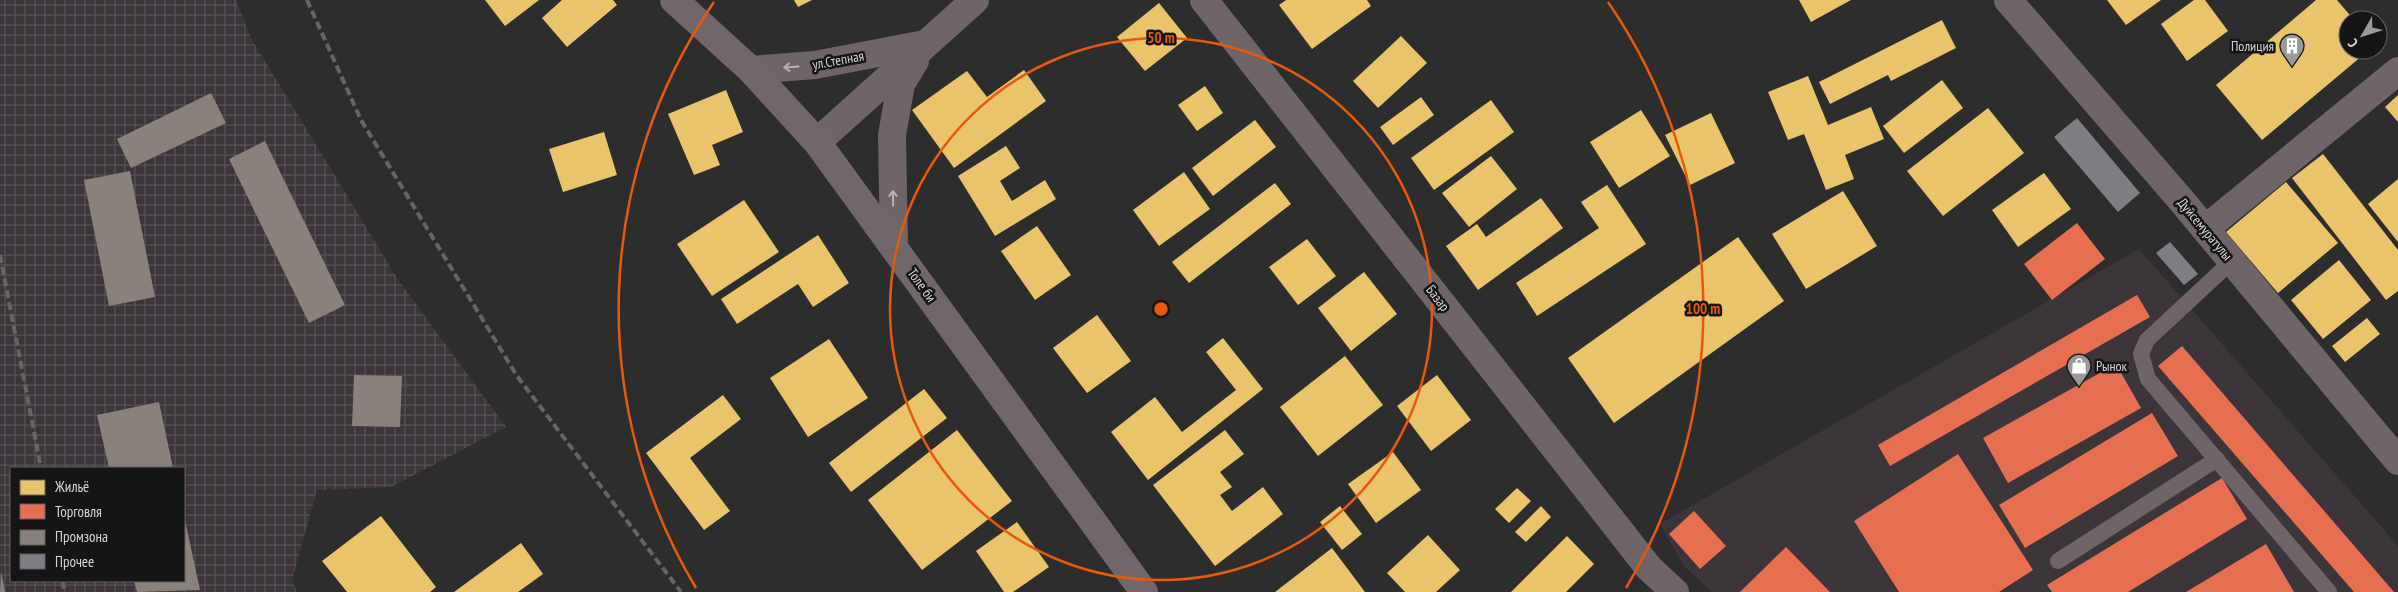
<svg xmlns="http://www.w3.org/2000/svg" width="2398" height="592" viewBox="0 0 2398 592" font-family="'PT Sans Narrow',sans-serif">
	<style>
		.built { fill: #3c363b }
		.industrial { fill: url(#industrial-grid); fill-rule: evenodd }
		.homes { fill: #e9c46a }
		.shops { fill: #e76f51 }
		.industry { fill: #8a817c }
		.building { fill: #807c84 }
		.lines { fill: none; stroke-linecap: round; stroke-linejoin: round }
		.service { stroke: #6f6468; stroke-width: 16 }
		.minor { stroke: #6f6468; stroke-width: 28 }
		.secondary { stroke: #71666a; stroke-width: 28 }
		.rail { stroke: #696365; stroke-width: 4; stroke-dasharray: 8 4; stroke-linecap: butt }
		.oneway { stroke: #b7b3b5 }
		.ring { fill: none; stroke: #e8590c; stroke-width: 2.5 }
		.labels { text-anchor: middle; stroke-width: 5; stroke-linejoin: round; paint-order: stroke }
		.poi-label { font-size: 14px; fill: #d6d5d6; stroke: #161516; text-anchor: end }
		.street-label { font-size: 14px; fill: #d6d5d6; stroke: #161516 }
		.centre { fill: #e8590c; stroke: #161516; stroke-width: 2.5 }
		.ring-label { font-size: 15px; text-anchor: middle; font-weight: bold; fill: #e8590c; stroke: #161516; stroke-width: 5; stroke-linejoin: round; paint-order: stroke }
	</style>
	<defs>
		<pattern id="industrial-grid" width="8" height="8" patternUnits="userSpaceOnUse" patternTransform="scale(1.25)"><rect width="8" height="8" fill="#3c363b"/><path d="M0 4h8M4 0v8" fill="none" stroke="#575257"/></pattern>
	</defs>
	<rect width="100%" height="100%" fill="#2e2d2e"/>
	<path class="built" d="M2139 249 2398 546V592H1712L1684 566 1660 524Z"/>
	<path class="industrial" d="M0 0H236L251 38 399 281 506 427 391 487 317 490 292 580 297 592H0ZM11 468H184V581H11Z"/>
	<g class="homes">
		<path d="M485 0H539L505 26Z"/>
		<path d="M562 0H613L617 5 567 47 542 18Z"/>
		<path d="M794 0H812L798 7Z"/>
		<path d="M1286 0H1367L1371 6 1312 49 1279 5Z"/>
		<path d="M1799 0H1851L1811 22Z"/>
		<path d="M2107 0H2161L2126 25Z"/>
		<path d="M2194 0H2205L2228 31 2187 61 2161 24Z"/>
		<path d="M2316 0H2337L2354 20H2348V50H2369L2262 140 2216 85Z"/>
		<path d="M1159 3 1187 38 1145 71 1117 37Z"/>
		<path d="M1942 20 1956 48 1891 81 1888 75 1830 104 1819 82Z"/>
		<path d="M1401 36 1427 63 1378 108 1353 81Z"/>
		<path d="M1024 70 1046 101 954 168 912 110 967 71 987 97Z"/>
		<path d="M1808 76 1828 125 1871 107 1884 139 1845 155 1854 179 1826 190 1804 134 1788 140 1768 92Z"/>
		<path d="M1942 80 1963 108 1904 153 1883 126Z"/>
		<path d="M1205 86 1223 113 1197 131 1178 105Z"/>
		<path d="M726 90 743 132 712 145 720 165 694 175 668 114Z"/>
		<path d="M2398 95V122L2385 107Z"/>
		<path d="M1421 97 1434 115 1393 145 1380 127Z"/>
		<path d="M1491 100 1514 132 1434 190 1411 158Z"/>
		<path d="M1988 108 2024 153 1943 216 1907 171Z"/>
		<path d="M1641 110 1670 156 1619 188 1590 142Z"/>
		<path d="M1711 113 1735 163 1690 185 1665 135Z"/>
		<path d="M1255 120 1276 147 1213 196 1192 168Z"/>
		<path d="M604 132 617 175 563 192 549 149Z"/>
		<path d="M1006 146 1020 168 1000 181 1012 201 1045 180 1056 199 995 236 958 176Z"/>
		<path d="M2323 154 2398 250V291L2386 300 2292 178Z"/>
		<path d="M1491 156 1517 189 1469 227 1442 193Z"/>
		<path d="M1184 172 1210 209 1159 246 1133 210Z"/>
		<path d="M2044 173 2071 209 2018 247 1992 210Z"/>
		<path d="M2398 179V242L2368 204Z"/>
		<path d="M2286 182 2338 243 2278 293 2226 232Z"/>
		<path d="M1275 183 1291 204 1189 283 1172 262Z"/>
		<path d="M1607 185 1646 244 1537 316 1516 283 1599 228 1581 202Z"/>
		<path d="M1843 191 1877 246 1806 289 1772 234Z"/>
		<path d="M1541 198 1563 228 1478 290 1446 246 1477 224 1486 237Z"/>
		<path d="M744 200 779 252 712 296 677 244Z"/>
		<path d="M1037 226 1071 275 1035 300 1001 251Z"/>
		<path d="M818 235 849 283 813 307 798 284 737 324 721 299Z"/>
		<path d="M1738 237 1784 301 1614 423 1568 358Z"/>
		<path d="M1307 239 1336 276 1298 305 1269 267Z"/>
		<path d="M2339 260 2371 300 2323 339 2291 300Z"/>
		<path d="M1364 272 1397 314 1351 351 1318 308Z"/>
		<path d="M1097 315 1131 361 1087 393 1053 348Z"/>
		<path d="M2367 318 2380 334 2345 362 2332 346Z"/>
		<path d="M1223 338 1263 389 1148 480 1111 432 1155 397 1182 432 1236 390 1206 352Z"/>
		<path d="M829 339 868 398 808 437 770 378Z"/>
		<path d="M1345 356 1383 405 1318 456 1280 407Z"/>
		<path d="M1437 375 1471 420 1431 451 1397 406Z"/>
		<path d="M924 389 947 418 851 492 829 463Z"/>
		<path d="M723 395 741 419 690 458 730 511 704 530 646 453Z"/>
		<path d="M957 430 1012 501 922 570 868 500Z"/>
		<path d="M1225 430 1244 454 1220 472 1232 487 1220 495 1232 511 1263 487 1283 514 1215 566 1153 485Z"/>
		<path d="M1393 452 1421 490 1376 523 1348 484Z"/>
		<path d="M1517 488 1531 501 1509 523 1495 509Z"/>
		<path d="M1340 506 1362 534 1342 550 1320 522Z"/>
		<path d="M1541 506 1551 517 1526 542 1515 532Z"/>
		<path d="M381 516 436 587 430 592H347L322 561Z"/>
		<path d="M1017 522 1049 567 1013 592H1004L976 551Z"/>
		<path d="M1428 535 1460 570 1436 592H1405L1387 573Z"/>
		<path d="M1567 536 1594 564 1566 592H1511Z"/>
		<path d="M521 543 543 574 518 592H454Z"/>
		<path d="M1332 548 1365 592H1275Z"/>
	</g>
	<g class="shops">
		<path d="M2077 223 2105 259 2052 300 2024 264Z"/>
		<path d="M2137 295 2150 317 1890 466 1878 445Z"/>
		<path d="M2182 346 2394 592H2354L2158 366Z"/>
		<path d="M2116 364 2141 408 2008 483 1983 438Z"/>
		<path d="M2152 413 2178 456 2025 548 1999 505Z"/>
		<path d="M1958 454 2033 570 1999 592H1899L1854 521Z"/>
		<path d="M2222 478 2247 519 2128 592H2052L2047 585Z"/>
		<path d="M1694 511 1726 546 1700 569 1669 534Z"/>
		<path d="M2266 544 2294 592H2186Z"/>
		<path d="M1786 547 1830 592H1740Z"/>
	</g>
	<g class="industry">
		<path d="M211 93 226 123 131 168 117 139Z"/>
		<path d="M265 141 345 305 309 323 229 159Z"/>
		<path d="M130 171 155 297 109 306 84 180Z"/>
		<path d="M354 375 402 376 400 427 352 426Z"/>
		<path d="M159 402 173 468H109L97 415Z"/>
		<path d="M185 520 200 590 137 592 134 581H184Z"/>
		<path d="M1 571 5 592H0Z"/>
	</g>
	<g class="building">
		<path d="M2077 118 2140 193 2118 212 2054 137Z"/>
		<path d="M2170 242 2198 274 2184 285 2156 253Z"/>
	</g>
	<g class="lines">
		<g class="service">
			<path d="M2232 261 2147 340 2141 354 2148 379 2329 592"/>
			<path d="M2058 561 2217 459"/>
		</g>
		<g class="minor">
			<path d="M1204 0 1649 568 1675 592"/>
			<path d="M2008 0 2181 200 2398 461"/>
			<path d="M751 70 815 65 925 44"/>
			<path d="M817 142 975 0"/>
			<path d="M2205 229 2398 71"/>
			<path d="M894 247 892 135 901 84 915 61"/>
		</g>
		<path class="secondary" d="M674 0 751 70 817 142 1144 592"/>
		<g class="rail">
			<path d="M307 0 361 120 517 376 681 592"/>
			<path d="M0 255 41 468"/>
			<path d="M62 581 65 592"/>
		</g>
	</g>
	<defs><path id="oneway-shaft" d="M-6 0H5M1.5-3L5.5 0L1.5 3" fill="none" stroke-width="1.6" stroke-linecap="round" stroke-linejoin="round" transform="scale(1.25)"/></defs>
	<g class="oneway">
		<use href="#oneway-shaft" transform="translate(791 67) rotate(176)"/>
		<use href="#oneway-shaft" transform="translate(893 198) rotate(-91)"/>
	</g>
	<g class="ring">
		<circle cx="1161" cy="309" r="271"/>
		<path d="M696 588A542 542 0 0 1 714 2M1608 2A542 542 0 0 1 1626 588"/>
	</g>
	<defs>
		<symbol id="building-pin" viewBox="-11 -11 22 30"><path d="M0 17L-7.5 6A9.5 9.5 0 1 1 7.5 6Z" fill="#9b9a9b" stroke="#161516"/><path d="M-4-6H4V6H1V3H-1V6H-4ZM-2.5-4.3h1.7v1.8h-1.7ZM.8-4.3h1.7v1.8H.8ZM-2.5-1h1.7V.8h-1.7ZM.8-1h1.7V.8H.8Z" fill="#fff"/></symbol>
		<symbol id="shop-pin" viewBox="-11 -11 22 30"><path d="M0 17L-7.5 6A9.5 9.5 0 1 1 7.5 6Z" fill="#9b9a9b" stroke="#161516"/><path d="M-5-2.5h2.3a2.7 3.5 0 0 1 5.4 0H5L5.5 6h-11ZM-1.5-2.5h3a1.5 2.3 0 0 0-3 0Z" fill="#fff"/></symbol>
	</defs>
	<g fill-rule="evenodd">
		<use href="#building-pin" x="2278" y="32" width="28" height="38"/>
		<use href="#shop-pin" x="2065" y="352" width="28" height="38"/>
	</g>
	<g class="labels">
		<g class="poi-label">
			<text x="2274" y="51">Полиция</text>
			<text x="2096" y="371" text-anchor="start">Рынок</text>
		</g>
		<g class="street-label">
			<text transform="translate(838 60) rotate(-10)" y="5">ул.Степная</text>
			<text transform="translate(2205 229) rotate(50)" y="5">Дуйсемуратулы</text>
			<text transform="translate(922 285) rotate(54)" y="5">Толе би</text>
			<text transform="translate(1438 298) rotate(52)" y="5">Базар</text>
		</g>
	</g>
	<circle cx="1161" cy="309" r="8" class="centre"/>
	<g class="ring-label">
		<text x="1161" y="43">50 m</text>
		<text x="1703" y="314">100 m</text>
	</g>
	<rect x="10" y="467" width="175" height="115" fill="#161516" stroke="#636263"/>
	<rect x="20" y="480" width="25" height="15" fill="#e9c46a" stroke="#636263"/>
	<text x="55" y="492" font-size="15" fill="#d6d5d6">Жильё</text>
	<rect x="20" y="504" width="25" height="15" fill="#e76f51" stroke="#636263"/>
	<text x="55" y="517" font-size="15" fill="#d6d5d6">Торговля</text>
	<rect x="20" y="530" width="25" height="15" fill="#8a817c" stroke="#636263"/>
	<text x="55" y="542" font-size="15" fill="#d6d5d6">Промзона</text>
	<rect x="20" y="554" width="25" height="15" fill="#807c84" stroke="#636263"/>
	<text x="55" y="567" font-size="15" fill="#d6d5d6">Прочее</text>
	<g transform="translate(2363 35) rotate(231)"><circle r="24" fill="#161516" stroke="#636263"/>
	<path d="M0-4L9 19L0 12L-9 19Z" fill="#9b9a9b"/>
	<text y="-8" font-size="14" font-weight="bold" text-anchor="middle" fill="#d6d5d6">С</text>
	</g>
</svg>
